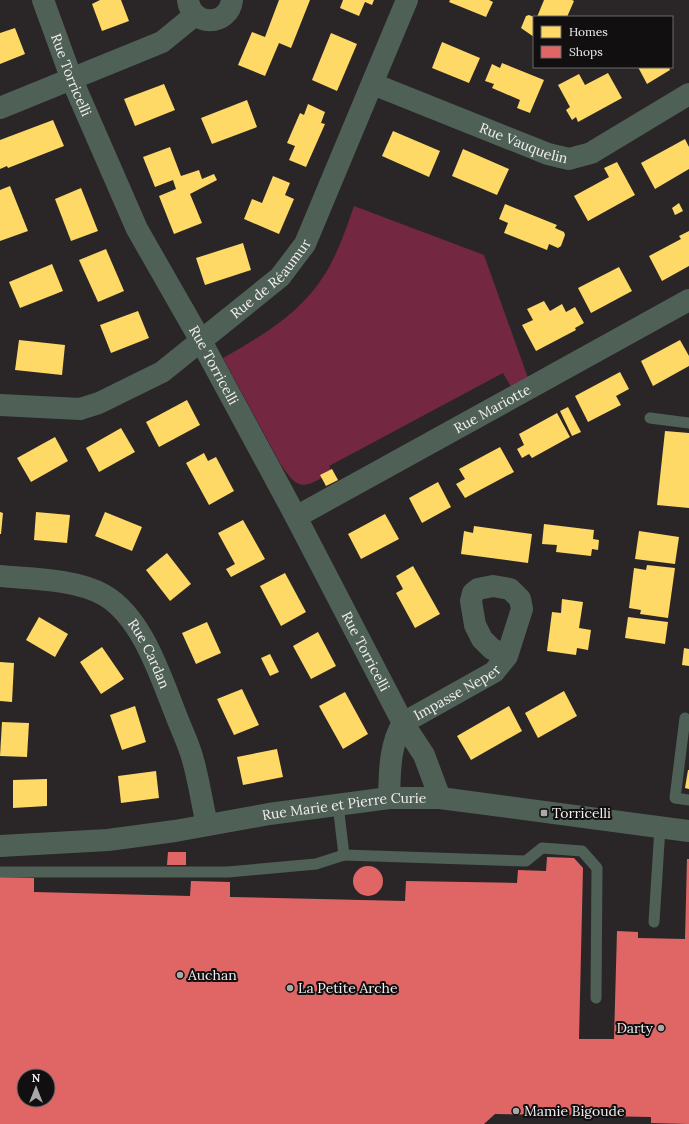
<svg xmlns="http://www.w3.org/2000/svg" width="689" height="1124" viewBox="0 0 689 1124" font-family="Lora,serif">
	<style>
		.green { fill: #732741 }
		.homes { fill: #ffd966 }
		.shops { fill: #e06666; fill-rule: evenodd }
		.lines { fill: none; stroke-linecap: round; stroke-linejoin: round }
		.service { stroke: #4f6157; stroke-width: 11 }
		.minor { stroke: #4f6157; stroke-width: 22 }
		.poi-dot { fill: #aca8a9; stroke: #110f0f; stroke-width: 1.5 }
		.labels { text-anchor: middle; stroke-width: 4; stroke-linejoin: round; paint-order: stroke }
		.street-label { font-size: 14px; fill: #f2eeef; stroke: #110f0f }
		.poi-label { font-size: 14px; fill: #f2eeef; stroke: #110f0f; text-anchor: start }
	</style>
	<rect width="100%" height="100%" fill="#2a2627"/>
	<path class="green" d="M354 206 484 255 528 378 511 387 503 373 329 466 332 472C304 488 299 493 280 463L223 358C262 336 301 313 325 274 338 253 346 229 354 206Z"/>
	<g class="homes">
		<path d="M100 0H121L129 21 102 31 92 4Z"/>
		<path d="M279 0H310L291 48 279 43 265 76 238 65 252 32 265 37Z"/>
		<path d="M343 0H374L372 5 365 2 359 16 340 8Z"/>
		<path d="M450 0H489L493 2 486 17 449 2Z"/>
		<path d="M544 0H572L574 1 567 17H537Z"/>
		<path d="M529 15 534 17V37L521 28 526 16Z"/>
		<path d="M15 28 25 54 0 64V33Z"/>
		<path d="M331 33 357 44 337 91 312 80Z"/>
		<path d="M442 42 480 58 469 83 432 68Z"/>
		<path d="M502 63 544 80 530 113 517 108 520 100 492 88 494 84 485 81 492 64 500 68Z"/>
		<path d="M638 67H669L670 70 647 84Z"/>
		<path d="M608 73 622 98 578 122 576 117 572 120 566 110 570 107 558 85 579 74 585 85Z"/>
		<path d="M164 84 175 110 135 126 124 99Z"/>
		<path d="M247 100 257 127 212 144 201 118Z"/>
		<path d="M308 104 325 112 321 123 325 124 306 167 289 160 295 146 287 143 300 113 304 115Z"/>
		<path d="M53 120 64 146 8 168 7 166 0 169V140Z"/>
		<path d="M393 131 440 151 429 177 382 156Z"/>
		<path d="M685 139 689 147V169L655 189 641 163Z"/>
		<path d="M170 147 181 176 199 170 202 179 214 174 217 180 190 194 202 223 174 234 159 196 176 189 173 180 155 187 143 157Z"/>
		<path d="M463 149 509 169 497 195 452 176Z"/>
		<path d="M617 162 635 195 588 221 574 196 609 177 604 168Z"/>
		<path d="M273 176 290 183 285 195 294 199 279 234 244 219 252 199 262 203Z"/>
		<path d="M10 186 28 231 0 241V190Z"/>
		<path d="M81 188 98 231 71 241 55 199Z"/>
		<path d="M679 203 683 211 675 215 672 208Z"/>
		<path d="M505 204 557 225 555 228 564 232 565 235 561 246 558 248 549 244 547 250 504 233 508 223 499 219Z"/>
		<path d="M689 231V266L662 281 649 256 681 239 679 236Z"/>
		<path d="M243 243 251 270 205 285 196 258Z"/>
		<path d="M106 249 124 291 98 302 79 260Z"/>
		<path d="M52 264 63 291 20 308 9 282Z"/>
		<path d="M619 267 632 291 591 313 578 288Z"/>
		<path d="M544 301 550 311 562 304 566 312 575 307 584 323 575 328 576 330 536 351 522 325 533 320 527 309Z"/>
		<path d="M138 311 149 338 111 353 100 325Z"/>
		<path d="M19 340 65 345 62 375 15 370Z"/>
		<path d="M680 340 689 356V366L653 386 641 361Z"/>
		<path d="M620 372 629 389 616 396 621 405 588 422 575 396Z"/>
		<path d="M187 400 200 425 159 447 146 422Z"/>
		<path d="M568 407 581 432 572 436 560 411Z"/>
		<path d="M557 413 570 437 532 458 529 454 522 458 517 449 524 445 519 434Z"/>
		<path d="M121 428 135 452 99 472 86 448Z"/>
		<path d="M665 431 689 433V508L657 505Z"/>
		<path d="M55 437 68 461 31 482 17 458Z"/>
		<path d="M500 447 514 472 465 498 456 484 465 479 459 469Z"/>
		<path d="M204 453 208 461 216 457 234 491 209 505 186 463Z"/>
		<path d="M332 469 338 480 326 486 320 475Z"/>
		<path d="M438 482 451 507 422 523 409 498Z"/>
		<path d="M0 512 3 513 1 534H0Z"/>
		<path d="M36 512 70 515 67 543 34 540Z"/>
		<path d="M105 512 142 527 132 551 95 536Z"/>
		<path d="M385 514 399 539 361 559 348 534Z"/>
		<path d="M243 520 265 559 231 577 226 569 235 564 218 533Z"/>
		<path d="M544 524 594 530 593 539 599 540 598 550 592 549 591 556 556 552 557 545 542 544Z"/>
		<path d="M474 526 532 534 528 563 461 554 464 531 473 533Z"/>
		<path d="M639 531 679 537 675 564 635 559Z"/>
		<path d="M167 553 191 584 170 601 146 570Z"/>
		<path d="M647 565 675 568 668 618 640 614 641 610 629 608 634 568 646 570Z"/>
		<path d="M413 566 440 614 415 628 396 593 403 589 396 576Z"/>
		<path d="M285 573 306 612 281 626 260 586Z"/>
		<path d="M562 599 583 602 579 628 591 630 588 650 577 648 576 655 547 651 552 612 561 613Z"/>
		<path d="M39 617 68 634 55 657 26 640Z"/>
		<path d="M628 617 668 622 665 644 625 638Z"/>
		<path d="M207 622 221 653 196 664 182 633Z"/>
		<path d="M318 632 336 666 311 679 293 646Z"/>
		<path d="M102 647 124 679 101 694 80 662Z"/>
		<path d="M684 648 689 649V666L682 665Z"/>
		<path d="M270 654 279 672 270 676 261 658Z"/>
		<path d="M0 662 14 663 12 702 0 701Z"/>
		<path d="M242 689 259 725 234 735 217 699Z"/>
		<path d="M564 691 577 716 538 738 525 713Z"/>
		<path d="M345 692 368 734 343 749 319 706Z"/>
		<path d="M135 706 146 742 122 750 110 715Z"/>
		<path d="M509 706 522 731 471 760 457 736Z"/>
		<path d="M2 722 29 723 27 757 0 756Z"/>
		<path d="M277 749 283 777 243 785 237 757Z"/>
		<path d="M688 770H689V789L685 788Z"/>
		<path d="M156 771 159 798 121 803 118 776Z"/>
		<path d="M47 779V806L13 808V780Z"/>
	</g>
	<g class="shops">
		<path d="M168 852H186V865H167Z"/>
		<path d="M547 857 574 858 583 868 579 1039H614L617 931 638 932V938L685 939 687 859H689V1124L651 1123V1117L495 1114 484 1124H0V877L34 878V892L190 896 191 881 230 882V897L405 901 406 881 517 883 518 870 546 871ZM24 1076H48V1100H24Z"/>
		<circle cx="368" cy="881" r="15"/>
	</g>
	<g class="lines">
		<g class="service">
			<path d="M650 418 689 423"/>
			<path d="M685 718 675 798 689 800"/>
			<path d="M338 805 344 855 526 861 542 848 582 851 597 868 596 998"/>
			<path d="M0 872H228L316 864 344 855"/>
			<path d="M654 922 660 827"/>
		</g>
		<g class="minor">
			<path id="s1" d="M43 0 72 80 137 229 201 341 296 517 403 723 494 672 507 656 522 609 520 599 510 589 493 586 478 589 473 593 471 601 475 625 482 639 492 649 507 656"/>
			<path d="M188 0C191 27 229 27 232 0"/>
			<path id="s2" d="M373 84 548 154 569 159 591 153 689 94"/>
			<path d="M0 108 162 42 195 15"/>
			<path id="s3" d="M0 405 80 409 99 403 162 372 280 277 305 244 407 0"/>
			<path id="s4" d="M296 517 689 300"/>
			<path id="s5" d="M0 576C31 579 76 579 104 595 142 617 160 675 176 715 181 729 189 744 193 760 199 781 202 803 207 825"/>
			<path d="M389 798C390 772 389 746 403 723L424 755 440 798"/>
			<path id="s6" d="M0 846 108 840 175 831 269 814 389 798H440L689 831"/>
		</g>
	</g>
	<g class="poi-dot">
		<rect x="540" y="809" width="8" height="8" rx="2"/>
		<circle cx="180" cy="975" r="4"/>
		<circle cx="290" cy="988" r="4"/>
		<circle cx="661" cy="1028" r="4"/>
		<circle cx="516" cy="1111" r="4"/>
	</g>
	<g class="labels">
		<g class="street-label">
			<text dy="5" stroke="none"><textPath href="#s1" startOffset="80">Rue Torricelli</textPath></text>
			<text dy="5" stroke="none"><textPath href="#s2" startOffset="162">Rue Vauquelin</textPath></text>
			<text dy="5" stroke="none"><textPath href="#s3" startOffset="314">Rue de Réaumur</textPath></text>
			<text dy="5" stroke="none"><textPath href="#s1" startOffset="404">Rue Torricelli</textPath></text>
			<text dy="5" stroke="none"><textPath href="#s4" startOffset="224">Rue Mariotte</textPath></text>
			<text dy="5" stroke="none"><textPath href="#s1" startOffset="728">Rue Torricelli</textPath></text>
			<text dy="5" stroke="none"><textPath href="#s5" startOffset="182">Rue Cardan</textPath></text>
			<text dy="5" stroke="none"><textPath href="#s1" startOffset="871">Impasse Neper</textPath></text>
			<text dy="5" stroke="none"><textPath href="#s6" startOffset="347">Rue Marie et Pierre Curie</textPath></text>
		</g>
		<g class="poi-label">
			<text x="552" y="818">Torricelli</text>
			<text x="188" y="980">Auchan</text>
			<text x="298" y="993">La Petite Arche</text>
			<text x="653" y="1033" text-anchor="end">Darty</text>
			<text x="524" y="1116">Mamie Bigoude</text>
		</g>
	</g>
	<rect x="533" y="16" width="140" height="52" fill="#110f0f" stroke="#6b6869"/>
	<rect x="541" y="26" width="20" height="12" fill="#ffd966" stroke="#6b6869"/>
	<text x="569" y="36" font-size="12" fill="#f2eeef">Homes</text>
	<rect x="541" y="46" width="20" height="12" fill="#e06666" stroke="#6b6869"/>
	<text x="569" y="56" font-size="12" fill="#f2eeef">Shops</text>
	<g transform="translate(36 1088)"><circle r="19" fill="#110f0f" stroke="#6b6869"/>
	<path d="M0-3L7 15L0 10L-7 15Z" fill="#aca8a9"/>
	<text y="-6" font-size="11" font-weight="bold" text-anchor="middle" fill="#f2eeef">N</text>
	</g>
</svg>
